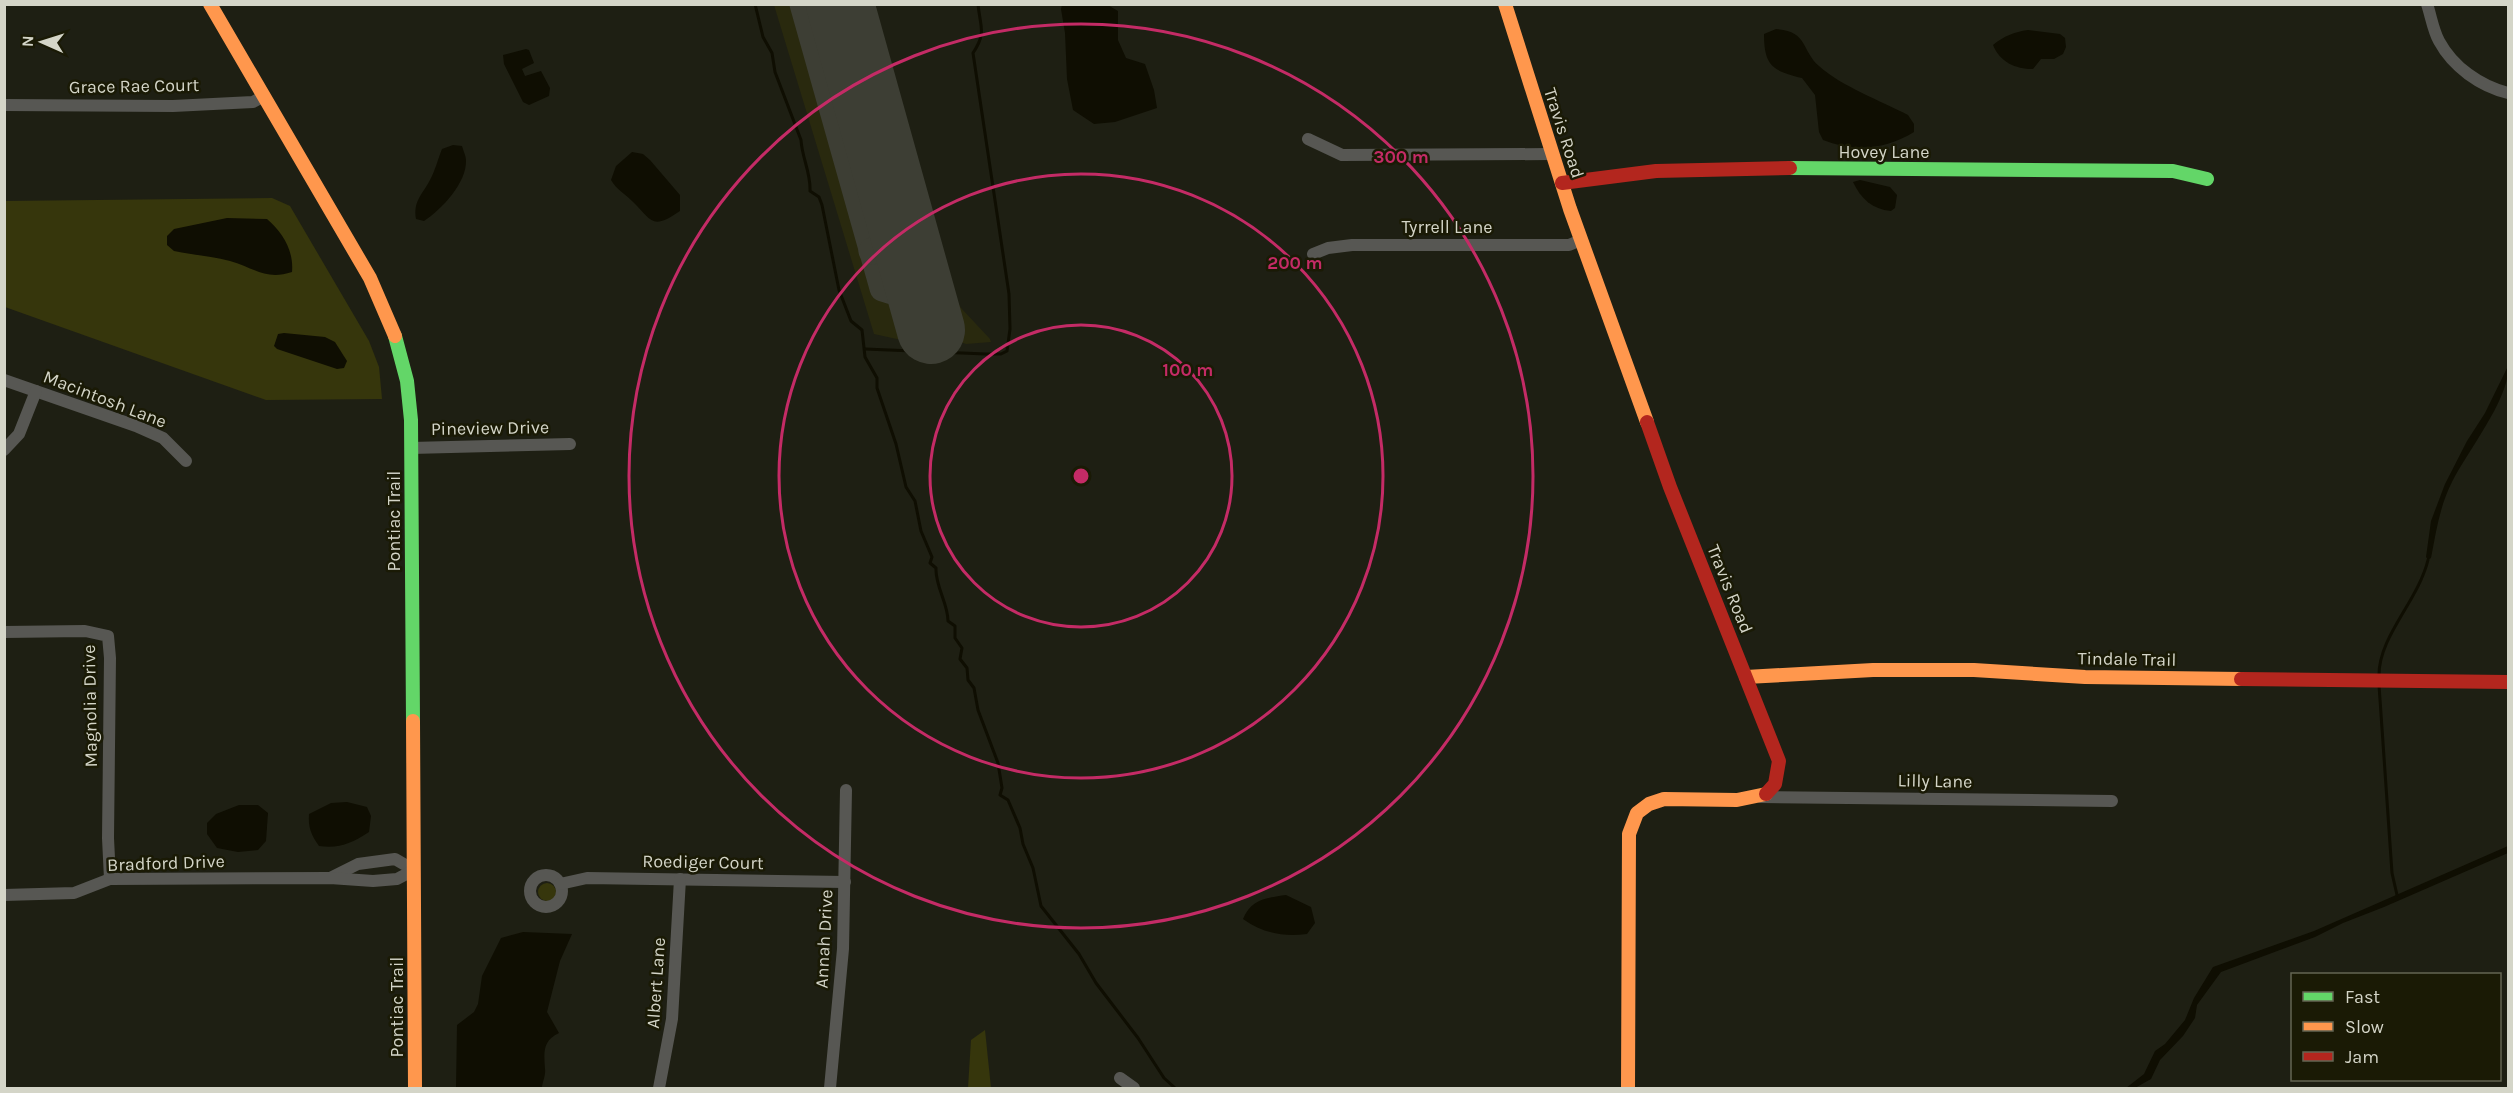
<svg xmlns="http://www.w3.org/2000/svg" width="2513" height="1093" viewBox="0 0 2513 1093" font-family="Karla,sans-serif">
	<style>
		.built { fill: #29290e }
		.green { fill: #36360c }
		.water { fill: #0f0e02 }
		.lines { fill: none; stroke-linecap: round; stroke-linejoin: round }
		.stream { stroke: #0f0e02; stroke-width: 3 }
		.taxiway { stroke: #3d3e34; stroke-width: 27 }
		.runway { stroke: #3d3e34; stroke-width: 68 }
		.street { stroke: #575753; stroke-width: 12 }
		.fast { stroke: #63d668; stroke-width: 14 }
		.slow { stroke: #ff974d; stroke-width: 14 }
		.jam { stroke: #b3261e; stroke-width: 14 }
		.ring { fill: none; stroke: #c42b66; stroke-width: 3 }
		.labels { text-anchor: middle; stroke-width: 5; stroke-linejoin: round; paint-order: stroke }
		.street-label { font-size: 18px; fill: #d4d5c8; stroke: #1a1a05 }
		.centre { fill: #c42b66; stroke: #1a1a05; stroke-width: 3 }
		.ring-label { font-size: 18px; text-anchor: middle; font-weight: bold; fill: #c42b66; stroke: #1a1a05; stroke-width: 5; stroke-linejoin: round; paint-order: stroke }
	</style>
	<rect width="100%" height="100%" fill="#1e1f13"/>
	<path class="built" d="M774 5H868L925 208 951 290 961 308 990 339 991 342 966 344 958 341 910 347 906 341 874 334Z"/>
	<g class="green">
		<path d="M272 198 290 206 369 341 379 367 382 399 266 400 5 307V201Z"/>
		<circle cx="547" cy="892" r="9"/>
		<path d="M985 1030 991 1088H968L971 1040Z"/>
	</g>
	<g class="water">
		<path d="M1106 4 1118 11V40L1126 58 1145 64 1154 90 1157 108 1115 122 1094 124 1073 110 1067 79 1065 33 1061 9 1062 5Z"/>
		<path d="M1776 29C1808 31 1801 50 1819 66 1841 86 1881 101 1908 115L1914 124V132C1885 150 1853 152 1823 140L1819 132 1815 95 1802 78C1773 71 1764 66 1764 34Z"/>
		<path d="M2028 30 2060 34 2065 38 2066 47 2063 54 2054 59H2041L2033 69C2015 69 2000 62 1993 45 2004 36 2014 32 2028 30Z"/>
		<path d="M526 49 529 50 534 63 522 69 525 76 541 71 550 88 549 96 529 105 523 102 504 64 503 55Z"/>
		<path d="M453 145 462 146C463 150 466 156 466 160 467 183 441 210 424 221L416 219C413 201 422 195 430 180 435 171 438 159 442 149Z"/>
		<path d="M632 152 643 154 650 160 680 195V211C651 231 652 220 632 201 624 193 617 190 611 180L616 166Z"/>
		<path d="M1860 180 1890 187 1897 195 1895 208 1891 211C1872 209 1861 199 1853 182Z"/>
		<path d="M227 218 267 219C282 232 294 250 292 272 265 281 253 267 230 261 212 256 193 255 174 251L167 245V236L174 229Z"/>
		<path d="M284 333 325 337 335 342 347 361 344 368 337 369 277 349 274 346 278 334Z"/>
		<path d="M2508 366C2511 397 2467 452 2452 482 2440 505 2436 532 2431 558L2428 560 2426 557 2431 521 2445 484 2467 441 2485 413Z"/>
		<path d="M347 802 367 807 371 816 369 832C352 843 339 849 319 846 311 835 308 827 309 814L331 803Z"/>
		<path d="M239 805H258L268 813 266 841 258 850 238 852 217 848 207 834V823L216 814Z"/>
		<path d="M2508 846V853L2384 907 2343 923 2315 937 2221 972 2197 1005 2195 1018 2183 1036 2160 1060 2151 1079 2135 1088H2126L2144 1074 2155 1051 2165 1044 2185 1020 2194 998 2213 967 2314 931Z"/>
		<path d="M1286 895 1311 907 1315 923 1307 934C1282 937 1263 933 1243 919 1251 899 1266 898 1286 895Z"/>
		<path d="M523 932 572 934 560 961 547 1012 559 1033C542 1041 544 1053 545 1069 546 1075 542 1083 542 1088H456L457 1025 474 1012 478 1004 482 976 501 938Z"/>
	</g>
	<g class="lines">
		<g class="stream">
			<path d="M755 4 763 37 772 53 775 72 801 140C802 158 811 173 810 191L819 197 822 205 839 290 851 321 862 330 865 357 877 378V388L896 444 906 487 915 501 921 531 932 557 930 563 936 568C935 586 948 603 948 621L955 626V638L962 648 960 659 967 668 968 680 974 688 978 710 998 763 1002 788 1000 795 1008 800 1020 828 1023 844 1033 868 1041 906 1079 954 1096 983 1138 1038 1164 1078 1175 1088"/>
			<path d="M865 349 986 354H1001L1007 351 1010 329 1009 294 973 53C987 32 980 27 978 4"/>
			<path d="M2379 675C2379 636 2418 601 2428 560"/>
			<path d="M2379 685 2392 873 2397 895"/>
		</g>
		<g class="taxiway">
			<path d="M803 4 883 288 899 293 920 289"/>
			<path d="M872 251 906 241"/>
		</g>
		<path class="runway" d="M840 4 931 330"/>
		<g class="street">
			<path d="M2427 4C2431 16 2433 30 2439 41 2453 67 2480 86 2508 93"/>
			<path d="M4 105 173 106 253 102 264 96"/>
			<path d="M1308 139 1342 155 1551 154"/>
			<path d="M1313 254 1328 248 1352 245H1569L1581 240"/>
			<path d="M4 380 136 426 163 438 186 461"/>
			<path d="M411 448 570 444"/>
			<path d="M4 450 19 434 36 391"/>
			<path d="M4 632 85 631 108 636 110 658 108 838 110 879"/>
			<path d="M1761 797 2112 801"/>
			<circle cx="546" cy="891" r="16"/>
			<path d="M330 878 358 864 395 859 414 870"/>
			<path d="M560 884 587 878 845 882"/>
			<path d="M4 895 74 893 110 879 330 878 373 881 397 879 414 870"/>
			<path d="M1120 1078 1134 1088"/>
			<path d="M659 1088 672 1019 680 879"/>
			<path d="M830 1088 843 949 846 790"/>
		</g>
		<g class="fast">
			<path d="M1790 168 2173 171 2207 179"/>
			<path d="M395 336 407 381 411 420 413 721"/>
		</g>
		<g class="slow">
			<path d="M210 4 370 278 395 336"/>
			<path d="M1505 4 1570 209 1647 422"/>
			<path d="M1746 677 1873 670H1974L2085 677 2241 679"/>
			<path d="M413 721 415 1088"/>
			<path d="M1628 1088 1629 834 1637 813 1649 804 1664 799 1737 800 1766 794"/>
		</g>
		<g class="jam">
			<path d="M1562 183 1656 171 1790 168"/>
			<path d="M1647 422 1670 487 1779 761 1775 784 1766 794"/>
			<path d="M2241 679 2508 682"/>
		</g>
	</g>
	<g class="ring">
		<circle cx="1081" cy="476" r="151"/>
		<circle cx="1081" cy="476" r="302"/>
		<circle cx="1081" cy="476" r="452"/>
	</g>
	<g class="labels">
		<g class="street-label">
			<text transform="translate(134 86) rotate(-1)" y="6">Grace Rae Court</text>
			<text transform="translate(1564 133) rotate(72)" y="6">Travis Road</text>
			<text x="1884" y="158">Hovey Lane</text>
			<text x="1447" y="233">Tyrrell Lane</text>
			<text transform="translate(105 399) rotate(21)" y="6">Macintosh Lane</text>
			<text transform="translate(490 428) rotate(-1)" y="6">Pineview Drive</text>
			<text transform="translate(394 521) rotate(-90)" y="6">Pontiac Trail</text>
			<text transform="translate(1730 589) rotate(68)" y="6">Travis Road</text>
			<text transform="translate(2127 659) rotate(1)" y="6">Tindale Trail</text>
			<text transform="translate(90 706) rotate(-91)" y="6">Magnolia Drive</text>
			<text transform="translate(1935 781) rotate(1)" y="6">Lilly Lane</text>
			<text transform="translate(703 862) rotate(1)" y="6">Roediger Court</text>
			<text transform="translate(166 863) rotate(-2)" y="6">Bradford Drive</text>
			<text transform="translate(824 939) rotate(-87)" y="6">Annah Drive</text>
			<text transform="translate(656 983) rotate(-86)" y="6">Albert Lane</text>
			<text transform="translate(397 1007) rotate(-90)" y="6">Pontiac Trail</text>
		</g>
	</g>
	<circle cx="1081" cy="476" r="9" class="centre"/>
	<g class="ring-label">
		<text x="1401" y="163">300 m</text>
		<text x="1295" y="269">200 m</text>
		<text x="1188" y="376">100 m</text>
	</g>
	<rect width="2513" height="1093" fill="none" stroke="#d4d5c8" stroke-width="12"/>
	<rect x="2291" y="973" width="210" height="108" fill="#1a1a05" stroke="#646553" stroke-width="1.5"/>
	<rect x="2303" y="992" width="30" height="9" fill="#63d668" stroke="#646553" stroke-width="1.5"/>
	<text x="2345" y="1003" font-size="18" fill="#d4d5c8">Fast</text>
	<rect x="2303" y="1022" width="30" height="9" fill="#ff974d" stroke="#646553" stroke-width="1.5"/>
	<text x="2345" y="1033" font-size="18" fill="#d4d5c8">Slow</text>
	<rect x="2303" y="1052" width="30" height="9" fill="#b3261e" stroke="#646553" stroke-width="1.5"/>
	<text x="2345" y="1063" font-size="18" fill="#d4d5c8">Jam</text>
	<g transform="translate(42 42) rotate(273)" stroke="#1a1a05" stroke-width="4.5" paint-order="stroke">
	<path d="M0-4.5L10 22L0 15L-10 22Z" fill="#d4d5c8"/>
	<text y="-9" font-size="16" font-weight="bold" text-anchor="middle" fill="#d4d5c8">N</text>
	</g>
</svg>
